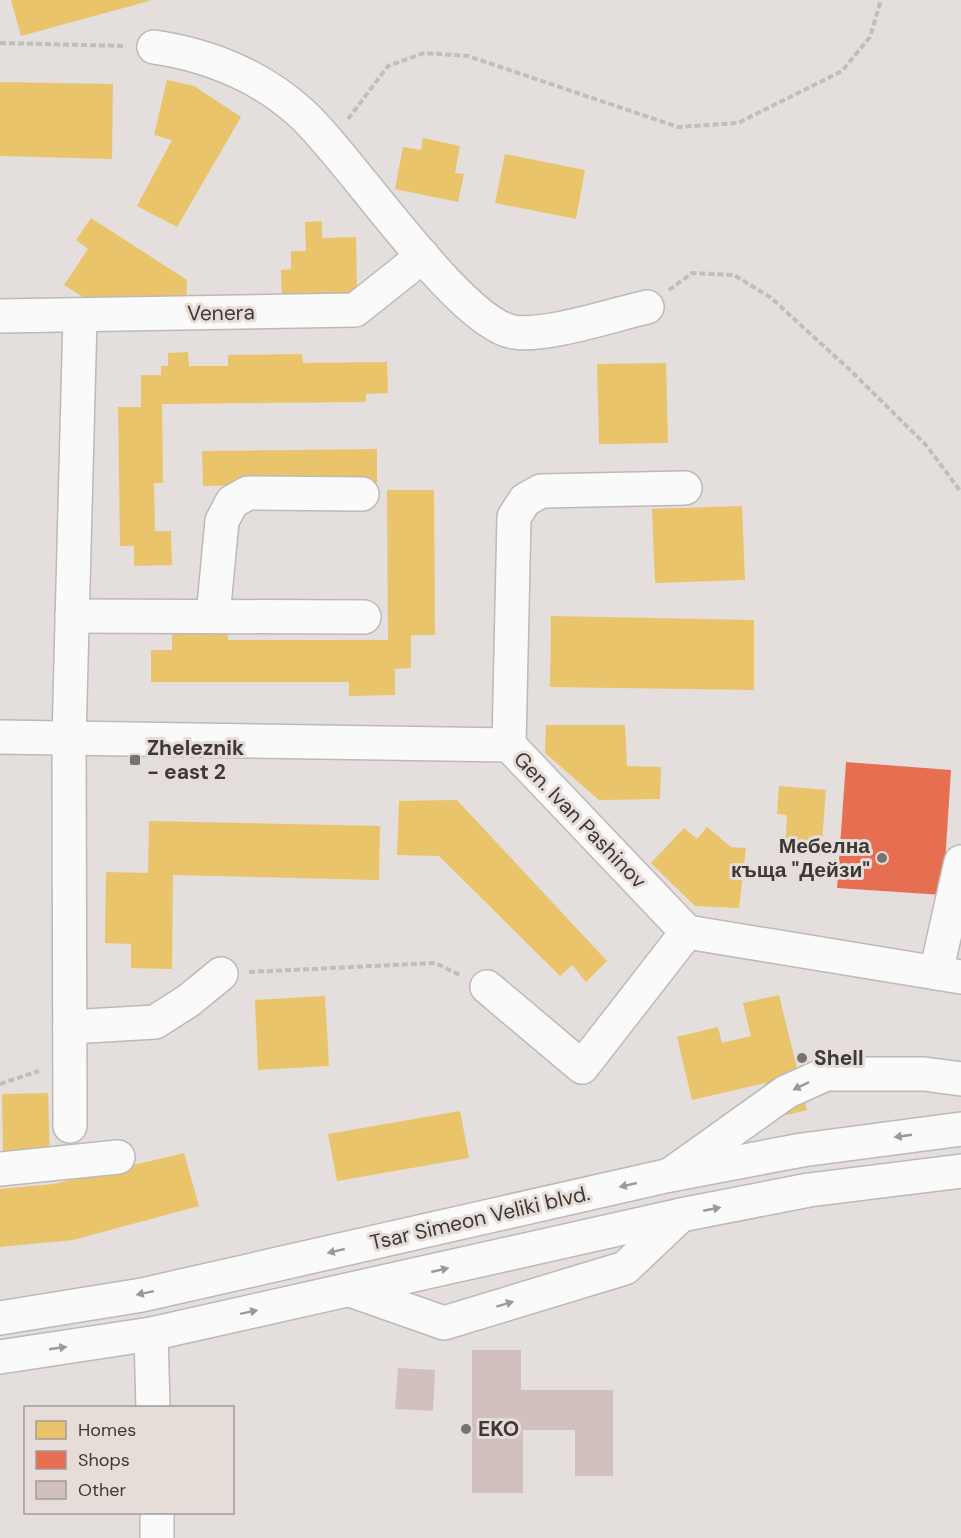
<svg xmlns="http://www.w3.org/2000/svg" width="961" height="1538" viewBox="0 0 961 1538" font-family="'DM Sans',sans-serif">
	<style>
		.homes { fill: #e9c46a }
		.shops { fill: #e76f51 }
		.building { fill: #d2c0be }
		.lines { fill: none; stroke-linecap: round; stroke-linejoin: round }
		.minor-casing { stroke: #bdb9b7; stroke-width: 36 }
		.major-casing { stroke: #bdb9b7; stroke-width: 36 }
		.path { stroke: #c1bebd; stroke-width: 4; stroke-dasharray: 6 3; stroke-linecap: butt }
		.minor { stroke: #fbfafa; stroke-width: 33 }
		.major { stroke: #fbfafa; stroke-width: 33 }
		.oneway { fill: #9c9a98 }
		.poi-dot { fill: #777371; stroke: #e7ddd8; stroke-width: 2 }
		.labels { text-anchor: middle; stroke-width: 6; stroke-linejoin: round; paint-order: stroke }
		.street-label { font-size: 21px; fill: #3d3937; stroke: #e7ddd8 }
		.poi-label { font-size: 21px; font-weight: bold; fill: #3d3937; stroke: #e7ddd8; text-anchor: start }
	</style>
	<rect width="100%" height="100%" fill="#e4dedc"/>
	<g class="homes">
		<path d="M11 0H149V1L21 36Z"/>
		<path d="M167 80 194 86 241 117 177 227 137 206 172 140 154 135Z"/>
		<path d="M0 82 113 84 112 159 0 156Z"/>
		<path d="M423 138 460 146 455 173 464 174 458 202 395 189 403 147 421 150Z"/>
		<path d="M505 154 585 170 576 219 495 203Z"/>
		<path d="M91 218 187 280 186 313 94 304 64 285 88 249 76 240Z"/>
		<path d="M322 221V238L356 237 357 295 282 296 281 270 291 269V251H306L305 222Z"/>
		<path d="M188 352 189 366H228V355L302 354 303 363 387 362 388 393 366 394V402L162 404 163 483H154L155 531H171L172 565 134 566V546H120L118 407H141V375H161V366H168V353Z"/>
		<path d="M666 363 668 443 599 444 597 364Z"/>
		<path d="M377 449V483L203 486 202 451Z"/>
		<path d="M387 490H434L435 635H411V668L395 669V695L349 696V682H151V650H172V634H228V640H388Z"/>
		<path d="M742 506 745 580 655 583 652 509Z"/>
		<path d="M551 616 754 620V690L550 687Z"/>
		<path d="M546 725H625L627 766 661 767 660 799 599 800 545 753Z"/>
		<path d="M779 786 826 790 821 855 785 853 787 815 777 814Z"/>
		<path d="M457 800 607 961 586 982 572 965 560 976 439 856 397 855 399 801Z"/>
		<path d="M149 821 380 826 379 880 173 875 172 969 131 968V944L105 943 106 872 148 873Z"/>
		<path d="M707 827 731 847 746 848 739 908 695 906 651 863 684 828 697 839Z"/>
		<path d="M779 995 807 1110 774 1118 765 1083 692 1100 677 1037 718 1027 722 1043 751 1036 743 1003Z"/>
		<path d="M325 996 329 1066 258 1070 255 1000Z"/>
		<path d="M48 1093 50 1157 3 1158 2 1094Z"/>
		<path d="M460 1111 469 1158 337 1181 328 1134Z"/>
		<path d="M184 1153 199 1206 73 1240 0 1247V1189L54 1184Z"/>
	</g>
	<path class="shops" d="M846 762 951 770 943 895 837 888Z"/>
	<g class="building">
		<path d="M472 1350H521V1390H613V1476H575V1430H523V1493H472Z"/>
		<path d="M398 1368 435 1370 433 1411 395 1409Z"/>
	</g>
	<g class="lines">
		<defs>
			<g id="minor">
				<path d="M154 47C208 55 260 76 301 113 349 156 459 324 514 332 547 337 612 315 647 307"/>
				<path d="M0 316 355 310 423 256"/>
				<path d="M72 616 364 617"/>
				<path d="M213 616 222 521 232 502 248 493 362 494"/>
				<path d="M0 737 509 745 687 932 961 977"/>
				<path d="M509 745 514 517 525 500 541 491 685 488"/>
				<path d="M936 973 961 862"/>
				<path d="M487 987 582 1067 687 932"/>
				<path d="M70 1027 155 1022 188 1001 221 974"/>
				<path d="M70 1126 69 739 80 317"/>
				<path d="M0 1169 118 1157"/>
				<path d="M670 1175 786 1092 826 1074H924L961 1079"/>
				<path d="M350 1290 444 1323 625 1268 681 1215"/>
				<path d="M151 1334 153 1408"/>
				<path d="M157 1512V1538"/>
			</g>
			<g id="major">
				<path d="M0 1318 142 1295 670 1175 802 1150 961 1129"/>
				<path d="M0 1357 151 1334 681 1215 809 1190 961 1171"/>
			</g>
		</defs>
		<use href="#minor" class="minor-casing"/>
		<use href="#major" class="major-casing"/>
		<g class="path">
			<path d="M0 43 125 46"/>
			<path d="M348 119 388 66 424 53 468 56 678 127 738 123 842 71 870 37 881 0"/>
			<path d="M669 290 692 273 734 275 770 297 850 370 926 445 961 492"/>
			<path d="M249 972 435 963 460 975"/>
			<path d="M0 1084 39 1071"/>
		</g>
		<use href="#minor" class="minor"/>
		<use href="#major" class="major"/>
	</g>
	<defs><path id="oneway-solid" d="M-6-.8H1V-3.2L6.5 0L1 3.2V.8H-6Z" transform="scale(1.5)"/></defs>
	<g class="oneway">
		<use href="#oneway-solid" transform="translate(801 1086) rotate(154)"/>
		<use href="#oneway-solid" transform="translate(903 1136) rotate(172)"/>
		<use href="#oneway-solid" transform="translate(628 1185) rotate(167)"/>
		<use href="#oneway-solid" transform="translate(712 1209) rotate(-11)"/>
		<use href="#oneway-solid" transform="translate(336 1251) rotate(167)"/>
		<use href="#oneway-solid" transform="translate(440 1270) rotate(-13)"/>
		<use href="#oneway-solid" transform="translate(145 1293) rotate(168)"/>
		<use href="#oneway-solid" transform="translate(505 1304) rotate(-17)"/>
		<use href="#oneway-solid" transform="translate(249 1312) rotate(-12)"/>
		<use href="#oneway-solid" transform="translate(58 1348) rotate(-8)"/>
	</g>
	<g class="poi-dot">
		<rect x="129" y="754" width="12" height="12" rx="3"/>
		<circle cx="882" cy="858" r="6"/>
		<circle cx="802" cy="1058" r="6"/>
		<circle cx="466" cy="1429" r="6"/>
	</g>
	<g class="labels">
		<g class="street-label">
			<text transform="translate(221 313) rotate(-1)" y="7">Venera</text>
			<text transform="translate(580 820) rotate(46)" y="7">Gen. Ivan Pashinov</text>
			<text transform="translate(480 1218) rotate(-13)" y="7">Tsar Simeon Veliki blvd.</text>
		</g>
		<g class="poi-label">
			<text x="147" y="755">Zheleznik<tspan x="147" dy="24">- east 2</tspan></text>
			<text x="870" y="853" text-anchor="end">Мебелна<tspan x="870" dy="24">къща "Дейзи"</tspan></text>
			<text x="814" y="1065">Shell</text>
			<text x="478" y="1436">EKO</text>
		</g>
	</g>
	<rect x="24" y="1406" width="210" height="108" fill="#e7ddd8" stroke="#a39b98" stroke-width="1.5"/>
	<rect x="36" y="1421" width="30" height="18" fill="#e9c46a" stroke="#a39b98" stroke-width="1.5"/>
	<text x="78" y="1436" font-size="18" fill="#3d3937">Homes</text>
	<rect x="36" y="1451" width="30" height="18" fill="#e76f51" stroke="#a39b98" stroke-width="1.5"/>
	<text x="78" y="1466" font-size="18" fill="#3d3937">Shops</text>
	<rect x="36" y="1481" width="30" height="18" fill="#d2c0be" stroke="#a39b98" stroke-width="1.5"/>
	<text x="78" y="1496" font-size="18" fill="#3d3937">Other</text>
</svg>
